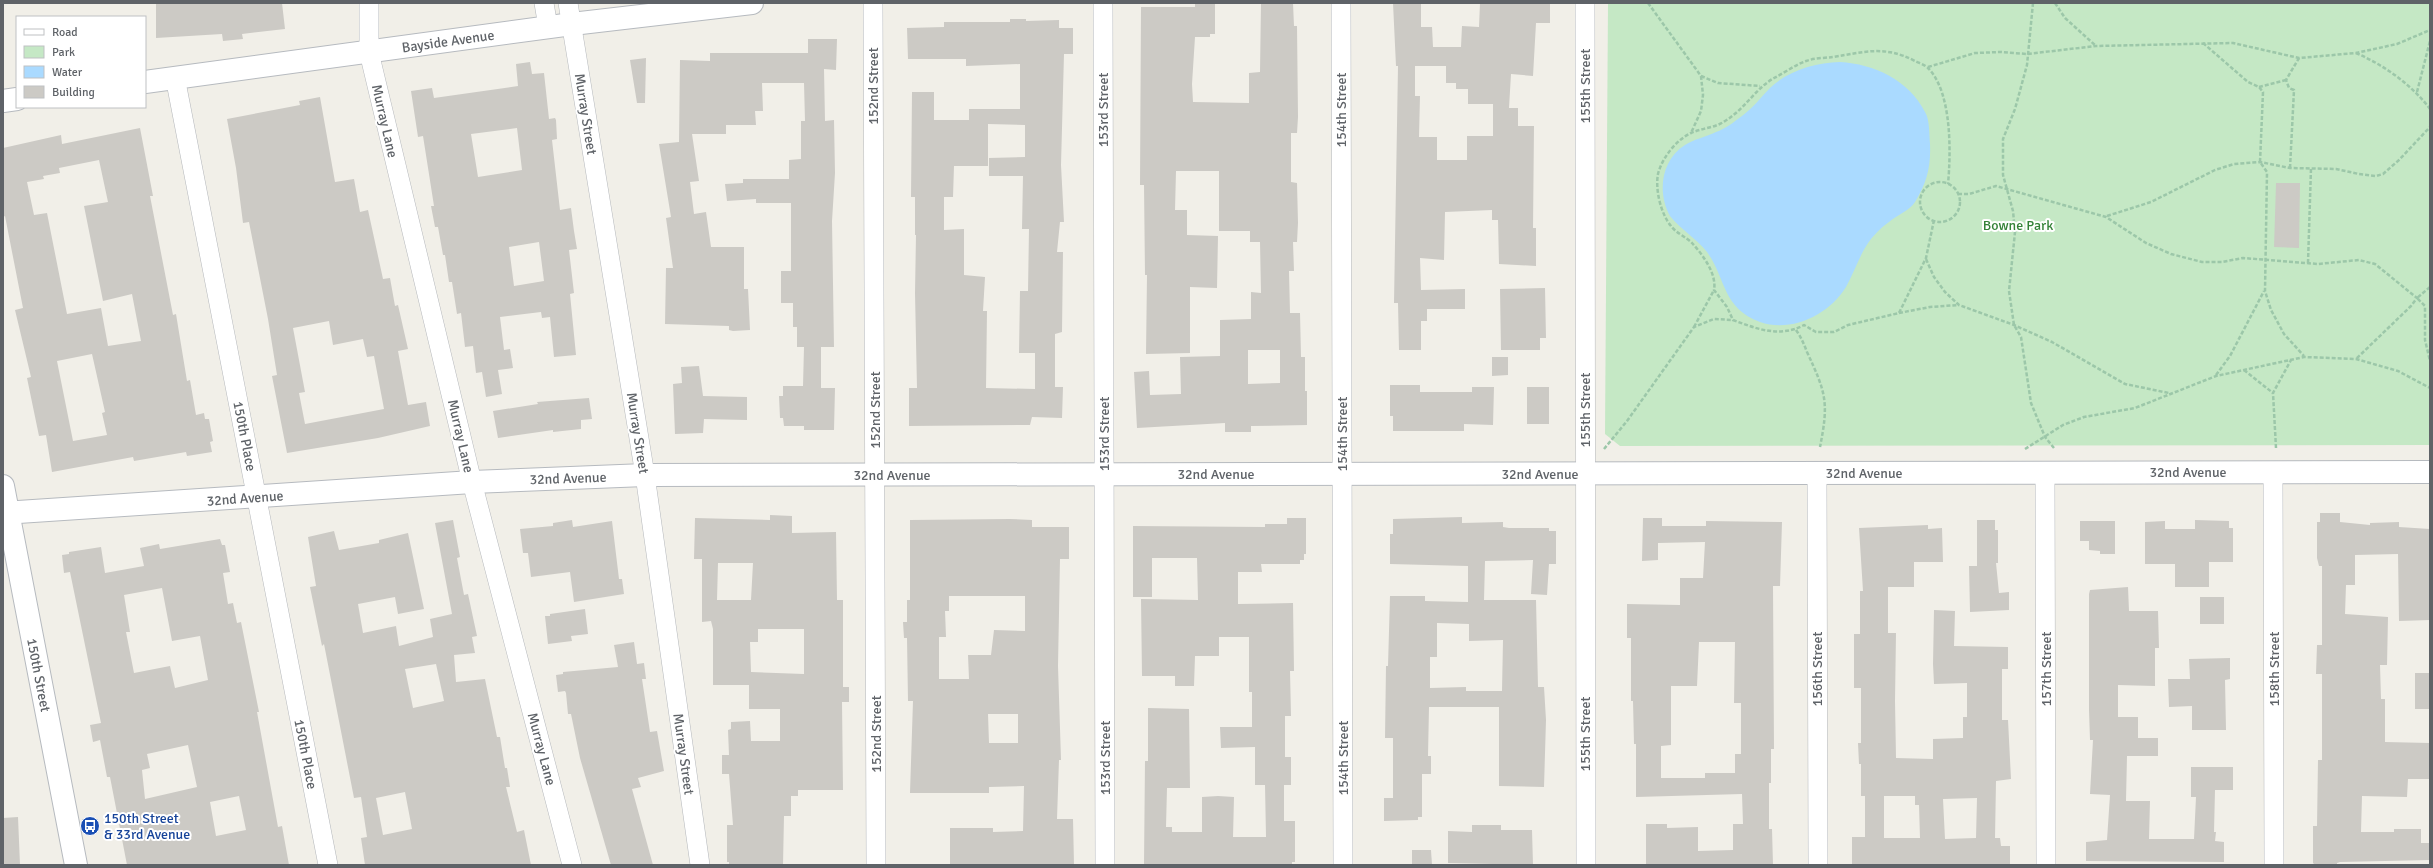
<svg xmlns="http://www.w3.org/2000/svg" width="2433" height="868" viewBox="0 0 2433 868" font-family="Signika,sans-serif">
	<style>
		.green { fill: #c5e8c5 }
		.water { fill: #aadaff }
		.building { fill: #cccac5; fill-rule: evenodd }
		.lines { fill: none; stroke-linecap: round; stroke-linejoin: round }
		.street-casing { stroke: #b5b8bc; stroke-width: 20 }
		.secondary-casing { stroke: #b6babf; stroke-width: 24 }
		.path { stroke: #9cc7a9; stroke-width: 2.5; stroke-dasharray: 4 2; stroke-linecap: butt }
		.street { stroke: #fff; stroke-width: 19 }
		.secondary { stroke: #fff; stroke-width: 22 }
		.labels { text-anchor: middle; stroke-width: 4; stroke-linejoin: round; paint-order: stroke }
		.street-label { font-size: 14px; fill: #5f6368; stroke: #fff }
		.park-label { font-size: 14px; fill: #348238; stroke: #fff }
		.transit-label { font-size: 14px; fill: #164399; stroke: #fff; text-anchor: start }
	</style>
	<rect width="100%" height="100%" fill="#f1efe8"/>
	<path class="green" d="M1608 3H2430V445L1620 446 1605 434Z"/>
	<path class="water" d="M1840 62C1874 64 1909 80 1925 112 1930 120 1929 135 1930 144 1931 166 1927 183 1915 202 1909 211 1897 215 1889 222 1883 226 1876 233 1871 239 1860 253 1855 271 1846 287 1829 315 1791 333 1760 322 1722 308 1726 278 1707 252 1696 238 1681 230 1670 216 1657 193 1661 160 1685 145 1694 139 1706 137 1716 132 1725 129 1734 122 1742 116 1753 108 1761 97 1770 88 1789 70 1815 63 1840 62Z"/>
	<g class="building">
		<path d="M156 3H282L285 29 242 34 243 39 223 41 222 34 156 38Z"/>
		<path d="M1195 3H1215V34H1210V37H1195L1192 84 1193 102 1249 103V73L1260 72 1261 3H1293L1294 26H1297L1298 117 1297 133H1291V182L1297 183 1298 223 1297 242H1293L1294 271H1289L1290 313H1300L1301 357H1305V391H1307V425L1251 426V432H1225V423L1137 428 1134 372 1149 371 1150 395 1181 394 1180 357 1220 356V320L1251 319V292L1261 293 1260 242H1250V231H1219V171H1176L1175 210H1187V235L1218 236 1217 288 1190 287V353L1146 354 1147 275H1145L1144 185H1140L1141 7H1195ZM1248 350H1280V383L1248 384Z"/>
		<path d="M1393 3H1421V27H1432L1433 47H1461L1462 26 1479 27 1480 3H1550V23H1536L1533 76 1511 74 1509 108H1518V126H1534L1533 228H1536V266L1499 264 1498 220H1492V210L1445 212 1444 260 1420 258 1421 290 1465 289V309H1427V321H1421V350H1399L1398 303H1394L1398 66H1396ZM1415 66H1446V83H1456V89H1468V104H1493V136H1467V160H1437V137H1419L1420 96H1415Z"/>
		<path d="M1010 19H1026V21L1059 20V28H1073V54H1064L1061 165 1064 222H1060L1057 252H1063L1062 332 1055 334V387H1063L1062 418 1032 417 1030 425 909 426V388H917L915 293 916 235H915V197H911L912 92H934V120H969V109H1020V64L966 66V59H908L907 28 944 27V22H1010ZM988 124 1025 125V157L989 158V176H1023L1022 229H1029L1028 291H1020L1019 353H1035V389L986 388 987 311H983L985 277 964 275V229L944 230V197H953L954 166H988Z"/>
		<path d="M808 39H837L836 70 824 69 825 121 834 120 835 173 832 221 834 347H821V388H835L834 430H804V426H784L783 418H780L779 396H783V386H803L804 347H797V327H793V303H781V271H791V203H756V199L727 201 725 184 743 183V179H789V160L801 159V121H805L804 83H762L763 111H755L756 125H726V134H692L699 181 690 182 694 214 706 212 711 247H744V289H748L750 330 733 331 729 330V326L665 324 666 268H673L666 218 671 217 659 144 679 142 680 60 710 61V53H808Z"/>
		<path d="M646 58 645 103H637L630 60Z"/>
		<path d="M530 62 532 74 544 73 549 119 555 118 556 120 557 139 552 140 560 210 571 208 574 231 577 249 569 250 574 293 570 294 576 355 554 357 550 317 542 318 541 312 500 317 504 350 510 349 513 368 498 370 502 394 486 397 482 372 476 373 473 346 465 347 461 313 457 314 452 282H449L445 255H443L438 227H435L431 206H434L423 136 418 137 411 91 432 88 434 98 518 86 516 64ZM517 128 522 170 478 177 471 134ZM539 242 544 281 514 286 509 247Z"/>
		<path d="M320 97 335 182 354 179 360 212 368 210 383 279 390 278 395 306 398 305 408 349 398 351 408 405 426 402 430 426 378 438 287 453 272 376 277 375 268 319 249 222 243 223 236 168 227 119 300 105 299 101ZM329 321 333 345 363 339 367 357 374 356 384 409 305 424 299 393 305 392 293 328Z"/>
		<path d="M140 128 153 196H150L173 315 176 314 187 381 190 380 196 415 204 413 205 419H209L213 441 210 442 212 452 187 456 186 452 134 461 133 457 52 472 46 435 39 436 27 378 31 377 15 310 23 308 5 216 3 217V148L61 135 62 144ZM99 160 108 202 84 206 103 301 132 294 141 341 108 346 101 308 67 314 47 213 34 215 27 182 44 179 43 176 60 173 59 168ZM92 354 105 412 102 413 107 435 73 441 57 361Z"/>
		<path d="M2276 183H2300L2299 248 2274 247Z"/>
		<path d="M1545 288 1546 338H1540V350H1501L1500 289Z"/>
		<path d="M1492 357H1508V375L1492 376Z"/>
		<path d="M699 366 703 396 747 397V420L704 419 703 433 675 434 673 384 682 383 681 367Z"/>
		<path d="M1390 385H1420V392H1472V387H1494L1493 425 1464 424V431H1393V416H1390Z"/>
		<rect x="1527" y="387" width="22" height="37"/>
		<path d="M589 398 592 419 581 420V429L553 432V430L498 438 493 411 538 404 537 402Z"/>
		<path d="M2320 513H2340V522L2370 525V523L2399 522V527L2430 529V620L2399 621 2398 554 2355 555V585H2346L2345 614 2388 617 2387 665H2380L2381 699H2385V742L2430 743V779H2408L2407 797 2362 796 2361 832H2394V829H2421V843H2430V860L2340 862 2337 863V865H2315L2313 863V826H2317L2318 760H2322V674H2316L2317 645H2322V566H2319L2317 558V522H2320Z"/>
		<path d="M770 515 792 516V533L836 532 837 600H843V687H849V702H842L843 790H798V796H791V816H784L783 865H729V862H727V825H733L729 774H722V755H729L728 730 731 729V722L750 721 751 741H780V709H749V685H713V629L711 621 702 622V559H694L695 518 770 520ZM718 563H753L751 600H717ZM758 629H804V674L751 672 750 642H758Z"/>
		<path d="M1462 517V523L1503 522V527L1509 528H1549V531H1556V564H1549L1547 595 1531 594 1533 560 1485 561 1484 600H1536L1538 687H1544L1546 720 1544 787 1499 786V707H1429L1428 756H1431V774H1422V817H1418V820L1384 821V798H1393V738H1385L1386 666H1388L1390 596H1425V601L1468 602V566L1390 564V534H1393V519ZM1437 623 1469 624V641L1503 640 1502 691H1466V687L1430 688V657H1437Z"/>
		<path d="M1287 518H1306V554H1304V560H1300V564H1261L1262 572H1238V604L1293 603 1294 671H1290L1291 716H1285V757H1291V785H1284V821H1295V862H1292V865H1144L1145 761H1148V708L1189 709 1190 788H1167L1166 827H1172V832H1202V797L1218 796 1234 797 1233 837H1266L1265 785H1255V747L1221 748 1220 727H1252V692H1249V637H1219V656H1195L1194 686H1175V676H1142L1141 599 1198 600 1197 558H1152V597H1133V526L1265 527V524H1287Z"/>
		<path d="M1643 518H1662V526H1706V521L1782 522 1780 586H1773L1774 749H1771V783H1769V829H1772L1773 865H1646V824H1667V828L1698 827V851L1733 850V824H1743L1742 794 1636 797V744H1634L1633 701H1631V638H1627V604L1680 605V578H1703L1705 542 1658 543V560L1642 561ZM1699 642H1735L1734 703H1741V754H1735V773H1705V778H1661V746L1671 745V686H1697Z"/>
		<path d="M1010 519 1032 520V527H1069V559H1060L1058 666 1061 760H1059L1057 819H1073L1074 865H950V828H993V832L1023 831 1024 786 989 787V793H910L913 701H908L907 638H904L903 622H907V600H910V520ZM949 596H1025V631L994 630 991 655H968L969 679H939V637H946L945 611H949ZM988 714H1018V743H989Z"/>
		<path d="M453 520 460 557 457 558 464 595 468 594 477 636 472 637 475 653 454 655 456 682 485 679 497 737H500L505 768H507L510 787H506L517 832 524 830 531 865H365L361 838 367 837 361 797 354 798 324 644 322 646 310 587 316 586 308 537 334 531 339 550 379 543V540L408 533 424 609 398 614 395 597 358 604 363 633 396 626 399 646 433 637 430 619 452 614 435 523ZM436 664 444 701 413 708 405 669ZM405 792 412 829 383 835 376 798Z"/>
		<path d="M572 520 573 527 612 521 619 579H622L624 594 574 602 570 572 531 577 528 553H523L520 529 553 526V523Z"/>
		<path d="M1977 520H1995V530H1998V563H1996L1999 593 2009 592V610L1970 612 1969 566H1977Z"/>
		<path d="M2195 520 2229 521V528H2233V562H2209V587H2175V564H2145V522L2165 521V529H2195Z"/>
		<path d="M2080 521H2115V554H2100V551L2089 550V541H2080Z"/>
		<path d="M1928 525V529L1942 528 1943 562H1914V587H1888V633H1896L1895 701 1896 758 1933 759V739L1963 738V717H1967V683L1934 684 1933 664 1934 610 1955 611 1954 646 2008 647V669H2002V720H2008L2011 779 1996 781 1995 838H2000L2001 846H2010V865H1852V837H1865V796H1861V764H1859L1858 743H1861V688H1854V634H1860V591H1863L1859 528ZM1884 796H1915V805H1919L1920 838H1884ZM1977 798 1976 838 1945 839 1943 799Z"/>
		<path d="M220 539 222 545H225L230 572 223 573 228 604 233 603 237 623 241 622 259 712H257L278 827 282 826 289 865H127L110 777H107L100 740 93 742 90 725 101 723 70 572 64 573 62 555 69 554V552L101 547 105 573 144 566 140 548 159 544 160 549ZM162 588 172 641 200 636 208 680 175 688 170 666 134 673 126 632H130L124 595ZM188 745 197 787 145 799 142 770 150 768 147 754ZM239 796 246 830 216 836 210 802Z"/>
		<path d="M2128 587 2129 611H2158L2159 648H2155V686L2118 685V717H2138V738H2158V756H2127L2126 801H2150L2149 839H2194L2196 797H2191V767H2233V790H2215L2214 832H2216L2215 841 2224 842V862L2086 861V842L2107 840 2110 795 2090 794 2093 740H2090L2089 710V594L2090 590Z"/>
		<rect x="2200" y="597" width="24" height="27"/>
		<path d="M585 609 588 634 571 636 572 641 548 644 545 616H550V614Z"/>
		<path d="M634 642 637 664 644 663 646 679H642L650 732 657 731 664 771 638 778 641 787 632 789 653 865H611L580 758 571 714H568L566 693 565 691 558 692 556 675 563 674V672L618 667 614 645Z"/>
		<path d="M2230 658V679L2225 680 2226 730H2192V706L2169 707 2168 679H2190L2189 659Z"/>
		<rect x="2415" y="673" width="15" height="36"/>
		<path d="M18 817 20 865H3V818Z"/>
		<path d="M1472 825H1501V830H1532L1533 865 1448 863V831L1472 832Z"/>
		<path d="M1412 850H1431L1432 865H1412Z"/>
	</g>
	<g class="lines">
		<defs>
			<g id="street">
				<path d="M369 3V52L373 69 472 482 572 865"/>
				<path d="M544 3 548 27"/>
				<path d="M568 3 645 475 700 865"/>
				<path d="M873 3 876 865"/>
				<path d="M1103 3 1105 865"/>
				<path d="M1341 3 1343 865"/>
				<path d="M1585 3 1586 865"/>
				<path d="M175 77 328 865"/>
				<path d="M2273 472 2274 865"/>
				<path d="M1817 473 1818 865"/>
				<path d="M2045 473 2046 865"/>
			</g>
			<g id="secondary">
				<path d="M145 82 572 24 752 3"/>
				<path d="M3 101 17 99"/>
				<path d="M3 486 76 865"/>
				<path d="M3 513 472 482 645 475 2430 472"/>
			</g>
		</defs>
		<use href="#street" class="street-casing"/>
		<use href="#secondary" class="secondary-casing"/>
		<g class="path">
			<path d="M1648 3 1701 76 1703 95 1701 111 1691 133"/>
			<path d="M2033 3 2027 65 2015 109 2003 139V175L2013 211 2015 232 2009 291 2014 325 2021 337 2031 403 2045 437 2054 448"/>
			<path d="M2055 3 2065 18 2096 46"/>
			<path d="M2203 43 2248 82 2259 87 2263 92 2260 162 2267 172 2265 291 2271 310 2284 334 2304 356"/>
			<path d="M2356 53C2384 65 2412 85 2430 109"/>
			<path d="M1928 67 1975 53 2001 52 2027 54 2096 46 2233 43 2299 58 2356 53 2397 44 2430 30"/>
			<path d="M1701 76 1718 83 1760 86"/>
			<path d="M2259 87 2286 80"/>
			<path d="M2417 92 2430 41"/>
			<path d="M2290 168 2294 90 2289 88 2286 80 2299 58"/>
			<circle cx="1940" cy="202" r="20"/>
			<path d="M1958 194H1969L1996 186 2106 217 2146 243 2171 254 2202 262H2222L2243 258 2318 264 2359 260 2375 264 2417 298 2411 306 2356 359"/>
			<path d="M2107 216 2151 202 2215 170 2234 164 2260 162 2290 168 2336 169 2359 174 2376 176 2383 174 2399 160 2430 127"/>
			<path d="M1934 220 1926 258 1899 313 1848 325 1834 332H1816L1804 325C1780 338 1757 329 1733 320L1727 307 1714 290C1717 274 1703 255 1692 243 1686 237 1676 233 1671 226 1661 214 1655 190 1658 174 1662 158 1676 140 1691 133 1702 128 1715 128 1725 121 1745 109 1755 89 1774 78 1784 73 1795 65 1806 61 1814 58 1825 58 1833 57 1865 52 1884 45 1915 61 1919 63 1925 65 1928 68 1952 92 1951 152 1948 184"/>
			<path d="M1926 259 1934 277 1945 292 1959 305 2014 325 2052 342 2125 384 2169 393"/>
			<path d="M2308 263 2311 168"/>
			<path d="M2430 287 2417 298 2425 306V340L2430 361"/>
			<path d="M1899 313 1930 307 1959 305"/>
			<path d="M1694 327 1714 290"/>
			<path d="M1796 330C1801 337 1804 344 1807 352 1826 393 1829 402 1820 447"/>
			<path d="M2244 370 2273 393"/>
			<path d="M2216 375 2230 356 2264 291"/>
			<path d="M2276 448 2273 393 2291 360"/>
			<path d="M1604 449 1627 421 1694 327 1714 319 1733 320"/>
			<path d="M2025 449 2063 425 2084 417 2135 408 2216 376 2304 357 2356 359 2398 371 2430 388"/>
		</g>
		<use href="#street" class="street"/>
		<use href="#secondary" class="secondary"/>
	</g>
	<defs>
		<symbol id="bus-disc" viewBox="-11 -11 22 22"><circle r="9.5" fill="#1a4fb4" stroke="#fff"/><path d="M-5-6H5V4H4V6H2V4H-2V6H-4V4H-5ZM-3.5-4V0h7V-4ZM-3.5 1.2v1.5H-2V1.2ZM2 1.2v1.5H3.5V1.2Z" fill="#fff"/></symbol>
	</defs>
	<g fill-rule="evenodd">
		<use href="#bus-disc" x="79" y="815" width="22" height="22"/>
	</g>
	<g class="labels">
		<g class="street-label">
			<text transform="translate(448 41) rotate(-8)" y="5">Bayside Avenue</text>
			<text transform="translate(873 86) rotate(-90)" y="5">152nd Street</text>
			<text transform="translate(1585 86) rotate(-90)" y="5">155th Street</text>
			<text transform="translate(1103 110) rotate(-90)" y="5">153rd Street</text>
			<text transform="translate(1341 110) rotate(-90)" y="5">154th Street</text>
			<text transform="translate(586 114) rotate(81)" y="5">Murray Street</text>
			<text transform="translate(385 121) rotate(77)" y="5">Murray Lane</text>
			<text transform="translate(875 410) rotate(-90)" y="5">152nd Street</text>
			<text transform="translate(1585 410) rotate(-90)" y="5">155th Street</text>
			<text transform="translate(638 433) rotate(81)" y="5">Murray Street</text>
			<text transform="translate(1104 434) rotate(-90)" y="5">153rd Street</text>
			<text transform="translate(1342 434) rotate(-90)" y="5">154th Street</text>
			<text transform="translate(245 436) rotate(79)" y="5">150th Place</text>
			<text transform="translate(461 436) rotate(77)" y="5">Murray Lane</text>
			<text x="2188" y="477">32nd Avenue</text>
			<text x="1864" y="478">32nd Avenue</text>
			<text x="1216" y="479">32nd Avenue</text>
			<text x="1540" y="479">32nd Avenue</text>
			<text x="892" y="480">32nd Avenue</text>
			<text transform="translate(568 478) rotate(-2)" y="5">32nd Avenue</text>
			<text transform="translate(245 498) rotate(-4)" y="5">32nd Avenue</text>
			<text transform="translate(1817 669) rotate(-90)" y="5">156th Street</text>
			<text transform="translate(2046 669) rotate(-90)" y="5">157th Street</text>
			<text transform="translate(2274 669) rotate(-90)" y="5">158th Street</text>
			<text transform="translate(39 675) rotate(79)" y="5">150th Street</text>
			<text transform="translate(876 734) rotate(-90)" y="5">152nd Street</text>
			<text transform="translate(1585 734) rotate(-90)" y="5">155th Street</text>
			<text transform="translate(542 749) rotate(75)" y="5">Murray Lane</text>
			<text transform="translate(306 754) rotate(79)" y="5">150th Place</text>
			<text transform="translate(684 754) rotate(82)" y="5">Murray Street</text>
			<text transform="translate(1105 758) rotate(-90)" y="5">153rd Street</text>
			<text transform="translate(1343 758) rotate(-90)" y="5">154th Street</text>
		</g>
		<g class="park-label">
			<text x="2018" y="230">Bowne Park</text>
		</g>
		<g class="transit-label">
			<text x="104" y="823">150th Street<tspan x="104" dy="16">&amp; 33rd Avenue</tspan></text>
		</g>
	</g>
	<rect width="2433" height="868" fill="none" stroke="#5f6368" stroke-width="8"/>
	<rect x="16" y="16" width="130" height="92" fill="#ffffff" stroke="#bfc1c3"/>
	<rect x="24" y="29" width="20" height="6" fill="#ffffff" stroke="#bfc1c3"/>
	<text x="52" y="36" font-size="12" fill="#5f6368">Road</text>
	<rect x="24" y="46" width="20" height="12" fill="#c5e8c5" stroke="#bfc1c3"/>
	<text x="52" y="56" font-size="12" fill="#5f6368">Park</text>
	<rect x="24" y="66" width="20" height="12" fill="#aadaff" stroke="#bfc1c3"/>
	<text x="52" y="76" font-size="12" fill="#5f6368">Water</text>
	<rect x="24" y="86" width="20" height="12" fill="#cccac5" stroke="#bfc1c3"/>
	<text x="52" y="96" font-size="12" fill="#5f6368">Building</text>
</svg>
